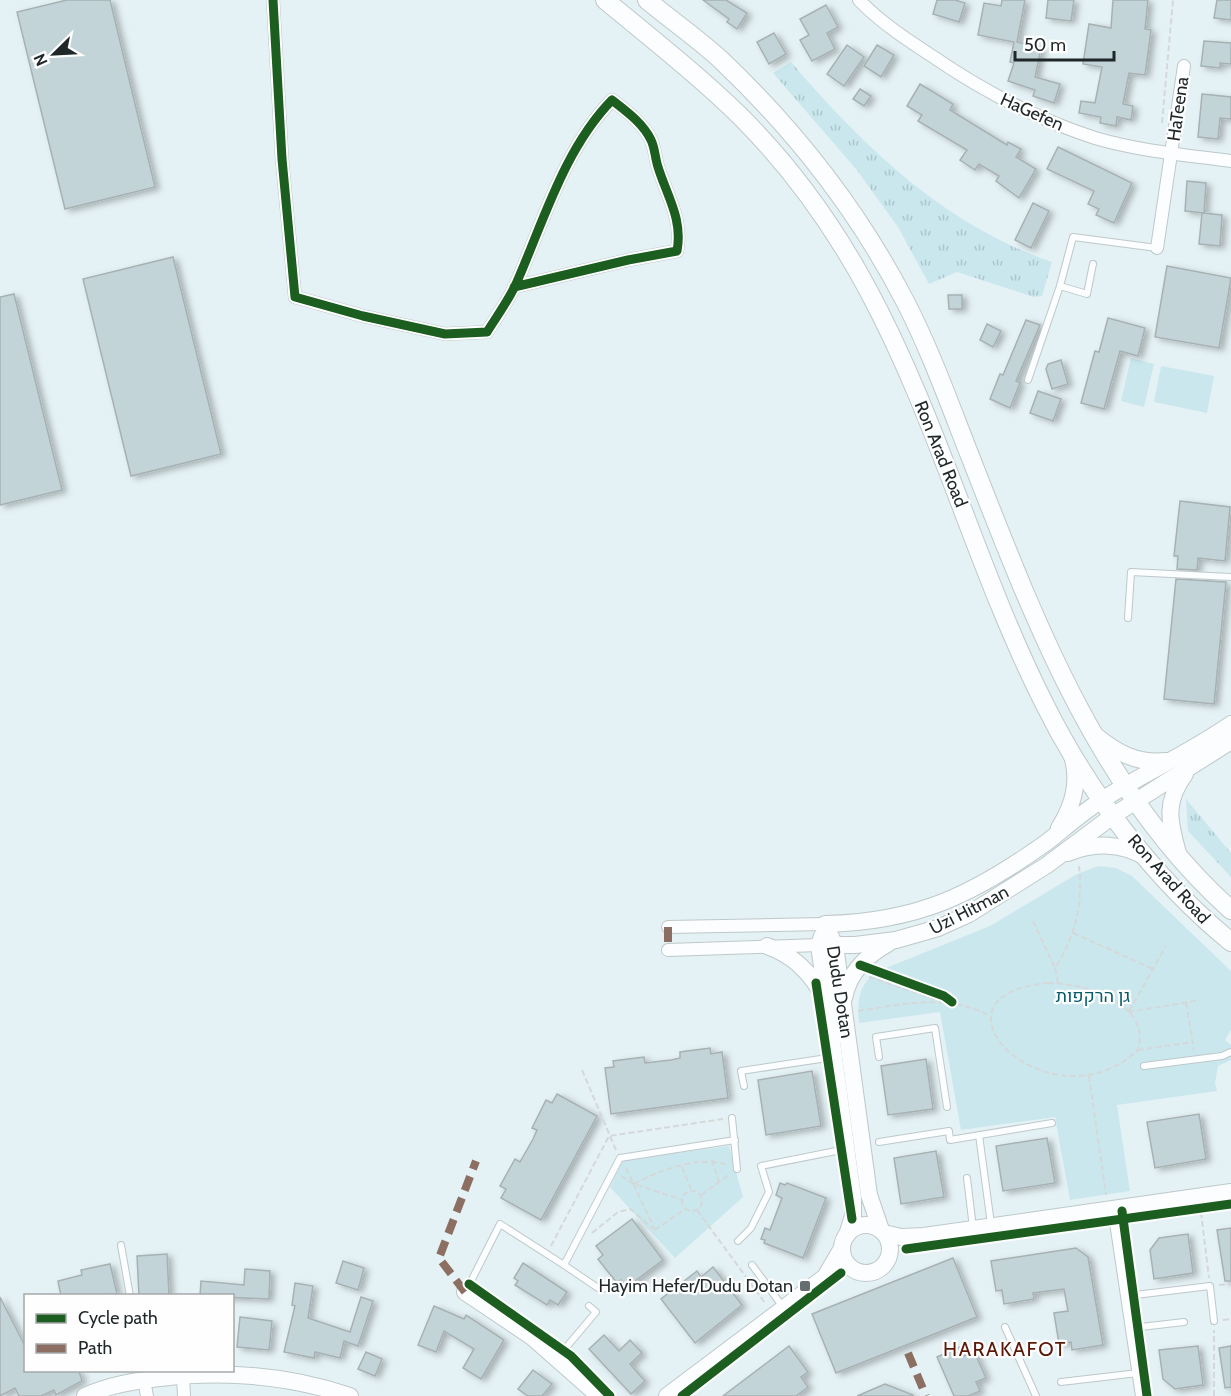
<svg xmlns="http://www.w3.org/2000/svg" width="1231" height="1396" viewBox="0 0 1231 1396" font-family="Cabin,Heebo,sans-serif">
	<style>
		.grass { fill: url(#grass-tufts) }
		.green { fill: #cae7ee }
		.building { fill: #c3d4d8; stroke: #a7b1b4; stroke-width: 1.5; filter: url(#shadow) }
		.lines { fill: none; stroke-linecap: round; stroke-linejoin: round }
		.service-casing { stroke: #bec8ca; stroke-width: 8 }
		.minor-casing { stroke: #bec8ca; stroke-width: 14 }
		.tertiary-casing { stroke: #bec8ca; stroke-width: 18 }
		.secondary-casing { stroke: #bec8ca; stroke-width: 20 }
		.path { stroke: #d5d8d9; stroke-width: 2; stroke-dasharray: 6 3; stroke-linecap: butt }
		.service { stroke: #fbfdfe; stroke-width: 6 }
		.minor { stroke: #fbfdfe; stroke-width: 12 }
		.tertiary { stroke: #fbfdfe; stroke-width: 16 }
		.secondary { stroke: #fbfdfe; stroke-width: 18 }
		.quiet { stroke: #8d6e63; stroke-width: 8; stroke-dasharray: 15 8; stroke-linecap: butt }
		.cycleway-casing { stroke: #fefefe; stroke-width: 13 }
		.cycleway { stroke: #1b5e20; stroke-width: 9 }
		.poi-dot { fill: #646e70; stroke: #fefefe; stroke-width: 2 }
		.labels { text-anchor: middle; stroke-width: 4.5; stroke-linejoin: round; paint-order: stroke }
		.street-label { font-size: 18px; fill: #1f2729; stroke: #fefefe }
		.park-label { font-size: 18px; fill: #055b6a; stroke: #fefefe }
		.poi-label { font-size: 18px; fill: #1f2729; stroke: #fefefe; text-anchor: end }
		.neighbourhood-label { font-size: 20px; letter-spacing: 1.5px; fill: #5a1809; stroke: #fefefe }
	</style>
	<defs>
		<pattern id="grass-tufts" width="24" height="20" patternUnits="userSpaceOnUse" patternTransform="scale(1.5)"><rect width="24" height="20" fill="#cae7ee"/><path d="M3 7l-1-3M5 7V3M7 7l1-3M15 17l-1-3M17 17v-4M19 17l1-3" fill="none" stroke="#adc6cc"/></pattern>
		<filter id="shadow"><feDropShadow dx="4.5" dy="2.5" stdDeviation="3" flood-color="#0004"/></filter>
	</defs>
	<rect width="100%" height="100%" fill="#e5f2f5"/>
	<g class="grass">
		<path d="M791 62C864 147 944 225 1052 262L1042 296 1034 297 957 272 929 284 898 227 856 169 773 73Z"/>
		<path d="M1186 799 1231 853V877L1188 831Z"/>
	</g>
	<g class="green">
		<path d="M1131 358 1154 364 1144 407 1121 401Z"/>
		<path d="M1161 366 1214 376 1207 413 1154 402Z"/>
		<path d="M1098 866 1116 868 1132 876 1231 971V1030L1225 1040 1231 1045V1060L1218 1066 1215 1083 1217 1091 1117 1105 1130 1191 1070 1200 1055 1117 961 1130 940 1012 859 1023C857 1002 858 986 876 972L990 926 1077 874Z"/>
		<path d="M729 1146 743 1197 675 1258 610 1187 623 1160Z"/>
	</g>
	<g class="building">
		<path d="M67 0H110L155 187 65 209 17 12Z"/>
		<path d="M703 0H726L747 13 737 29 727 22 729 19Z"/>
		<path d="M937 0H955L965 3 959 22 933 14Z"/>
		<path d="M1002 0H1025L1017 42 1041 48 1035 77 1060 84 1054 103 1033 96 1035 90 1008 81 1014 63 1010 62 1014 42 978 35 984 3 1001 6Z"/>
		<path d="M1048 0H1074L1071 21 1046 18Z"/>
		<path d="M1113 0H1148L1145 29 1151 30 1145 75 1129 73 1123 104 1133 106 1131 120 1117 117 1116 126 1100 123 1101 117 1079 113 1081 101 1095 103 1102 67 1083 64 1089 24 1111 28Z"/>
		<path d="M1217 0H1231V20L1214 18Z"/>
		<path d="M826 5 838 27 827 33 835 49 812 61 800 40 809 35 800 19Z"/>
		<path d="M774 33 786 54 769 64 757 42Z"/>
		<path d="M1204 41 1231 43V64L1220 63V68L1201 66Z"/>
		<path d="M847 45 864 57 844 86 827 74Z"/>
		<path d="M877 45 894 55 881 77 864 66Z"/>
		<path d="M920 84 953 104 950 110 1007 145 1008 142 1021 149 1016 157 1036 169 1019 198 996 181 999 176 979 164 975 170 960 160 967 150 918 121 922 115 907 106Z"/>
		<path d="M860 89 871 96 864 106 853 99Z"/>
		<path d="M1202 94 1231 97V119L1220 118 1218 139 1198 137Z"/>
		<path d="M1058 147 1132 183 1114 223 1096 215 1099 209 1088 204 1094 191 1047 169Z"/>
		<path d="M1187 181 1206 183 1204 213 1185 211Z"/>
		<path d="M1033 203 1049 211 1031 248 1015 240Z"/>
		<path d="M1202 213 1222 215 1220 246 1199 244Z"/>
		<path d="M173 257 221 454 131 476 83 279Z"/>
		<path d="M1167 266 1231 278 1219 348 1155 337Z"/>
		<path d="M14 294 62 490 0 505V297Z"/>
		<path d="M948 295H962V309H949Z"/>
		<path d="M1108 318 1145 328 1138 356 1120 351 1104 409 1081 403 1095 351 1099 352Z"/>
		<path d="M1026 320 1040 325 1016 381 1020 383 1010 408 990 399 1000 374 1003 375Z"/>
		<path d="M987 324 1001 331 993 347 980 340Z"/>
		<path d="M1061 360 1068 384 1052 389 1046 369 1048 364Z"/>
		<path d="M1038 391 1061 399 1053 421 1030 413Z"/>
		<path d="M1180 501 1230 507 1225 561 1198 558 1197 570 1177 569 1178 556H1174Z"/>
		<path d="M1176 579 1226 582 1214 704 1164 699Z"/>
		<path d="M710 1048 711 1054 722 1052 728 1098 611 1114 605 1068 614 1067 613 1061 644 1057 645 1063 671 1060 680 1058V1052Z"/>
		<path d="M926 1059 933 1109 888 1115 881 1066Z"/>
		<path d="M812 1071 821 1126 766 1135 758 1080Z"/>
		<path d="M557 1094 597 1116 541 1220 501 1198 506 1189 500 1186 515 1159 520 1162 533 1139 537 1130 532 1128 546 1100 552 1103Z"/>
		<path d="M1199 1114 1206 1159 1155 1168 1147 1122Z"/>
		<path d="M1047 1138 1055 1183 1003 1191 996 1146Z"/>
		<path d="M936 1151 944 1197 901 1204 894 1158Z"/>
		<path d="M780 1183 785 1185 787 1183 826 1198 803 1258 764 1243 765 1240 761 1239 765 1228 770 1230 782 1198 776 1195Z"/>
		<path d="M632 1219 663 1260 627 1287 621 1280 617 1283 605 1268 598 1259 603 1255 596 1246Z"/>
		<path d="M1231 1228V1281H1225L1217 1230Z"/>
		<path d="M1188 1234 1193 1273 1154 1279 1150 1250 1159 1238Z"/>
		<path d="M1076 1248 1088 1257 1103 1345 1072 1350 1071 1342 1059 1344 1054 1313 1068 1311 1064 1289 1033 1293 1034 1299 1004 1304 1002 1290 996 1291 991 1261Z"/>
		<path d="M167 1254 169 1296H139L137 1256Z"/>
		<path d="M953 1258 977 1317 836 1373 812 1314Z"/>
		<path d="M343 1261 364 1268 358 1290 336 1283Z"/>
		<path d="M523 1263 567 1292 558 1305 550 1300 547 1305 515 1285 518 1281 514 1278Z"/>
		<path d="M110 1264 117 1294 61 1296 58 1281 82 1275 81 1270Z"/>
		<path d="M713 1267 742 1305 695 1343 661 1299 697 1271 701 1277Z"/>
		<path d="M245 1269 270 1271 269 1299 200 1296 201 1281 244 1285Z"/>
		<path d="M295 1283 313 1286 308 1318 350 1332 361 1297 373 1301 358 1346 344 1341 340 1358 315 1352 314 1358 284 1352 295 1306 292 1305Z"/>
		<path d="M0 1297 26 1348V1371H79L82 1381 56 1395 54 1390 41 1396H19L15 1388 0 1396Z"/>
		<path d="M434 1306 464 1319 466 1315 504 1340 481 1379 463 1368 474 1349 444 1331 436 1352 418 1345Z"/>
		<path d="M240 1317 272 1321 269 1350 237 1347Z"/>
		<path d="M604 1335 619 1351 630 1340 642 1353 630 1364 645 1381 631 1394 589 1349Z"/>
		<path d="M789 1346 808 1372 801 1377 808 1387 796 1396H723Z"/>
		<path d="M1198 1346 1203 1385 1175 1389 1163 1379 1159 1350Z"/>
		<path d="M1231 1346V1387L1225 1388 1219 1348Z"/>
		<path d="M960 1347 964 1356 974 1351 986 1378 976 1382 980 1391 968 1396H954L937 1357Z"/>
		<path d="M366 1352 382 1359 375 1376 358 1369Z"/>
		<path d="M533 1370 552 1384 542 1396H528L518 1389Z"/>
		<path d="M885 1384 913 1395V1396H857Z"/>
	</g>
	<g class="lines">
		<defs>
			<g id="service">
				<path d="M1093 264 1087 294 1060 286 1073 237 1157 248"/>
				<path d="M1028 380 1060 286"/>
				<path d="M1128 618 1131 572 1231 577"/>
				<path d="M879 1057 876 1037 935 1028 947 1107"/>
				<path d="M1144 1066 1222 1056 1231 1052"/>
				<path d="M744 1086 741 1071 834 1057"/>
				<path d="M732 1118 737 1169"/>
				<path d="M979 1135 991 1224"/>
				<path d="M879 1142 949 1131 950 1140 1052 1123"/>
				<path d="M967 1178 973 1228"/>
				<path d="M738 1241 751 1228 769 1192 761 1166 846 1149"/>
				<path d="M121 1245 130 1296"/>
				<path d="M564 1265 598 1288 617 1289"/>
				<path d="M752 1265 783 1307"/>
				<path d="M466 1291 500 1224 564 1265 620 1158 735 1140"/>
				<path d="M1127 1296 1210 1286 1214 1321"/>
				<path d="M1005 1327 1036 1396"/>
				<path d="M1132 1328 1184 1322"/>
				<path d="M558 1357 596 1312 589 1306"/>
				<path d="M1061 1382 1138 1373"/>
			</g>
			<g id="minor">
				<path d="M273 0 282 159 295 297 363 316 445 334 487 332C497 316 508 301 516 284 543 223 564 149 612 100 626 111 643 123 651 140 655 148 655 158 658 167 667 196 683 219 677 251L628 260 514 287"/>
				<path d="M859 0C880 22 906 39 932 56 983 91 1036 119 1095 138 1139 151 1186 155 1231 161"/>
				<path d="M1157 248 1184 66"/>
				<path d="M668 927 825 924"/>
				<path d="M668 950 819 945"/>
				<path d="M1114 1209 1142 1396"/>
				<path d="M183 1376 184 1396"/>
				<path d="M144 1380 147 1396"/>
			</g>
			<g id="tertiary">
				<path d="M1095 735C1117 753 1137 764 1166 761"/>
				<path d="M1059 828C1073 806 1080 781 1072 756"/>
				<path d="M1068 853C1094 842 1123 843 1147 858"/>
				<path d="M1179 857C1170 823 1163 804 1185 774"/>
				<path d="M825 924C917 922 973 895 1047 842 1066 827 1085 810 1105 798 1146 772 1191 752 1231 724"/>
				<path d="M830 935 835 945 869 1195 881 1230"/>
				<path d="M822 936 819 945 853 1198V1216L847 1235"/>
				<path d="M819 945H855L896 940 938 928 969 914 1047 865 1114 815 1231 741"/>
				<path d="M767 946C793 955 812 974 824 998"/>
				<path d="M844 998C849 972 867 955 889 943"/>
				<circle cx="866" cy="1249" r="24"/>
				<path d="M884 1233 901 1237 924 1236 1231 1192"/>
				<path d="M465 1292 532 1337 599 1396"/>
				<path d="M85 1396C109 1385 134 1381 160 1378 226 1370 287 1375 350 1396"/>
				<path d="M667 1396 825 1277 842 1248"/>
			</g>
			<g id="secondary">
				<path d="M605 0C651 38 698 75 741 117 790 166 834 227 867 288 939 421 976 568 1044 703 1088 792 1154 879 1231 942"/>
				<path d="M647 0C671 20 697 38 720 59 796 131 858 210 906 303 932 354 951 408 972 461 1035 622 1099 792 1231 910"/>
			</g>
		</defs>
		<use href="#service" class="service-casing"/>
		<use href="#minor" class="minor-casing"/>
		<use href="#tertiary" class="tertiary-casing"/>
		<use href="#secondary" class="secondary-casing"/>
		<g class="path">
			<path d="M1162 123 1173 0"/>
			<path d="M1033 921 1055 968"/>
			<path d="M1073 933 1153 969"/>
			<path d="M869 977 934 999"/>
			<path d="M1048 983C1083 983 1152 1002 1138 1050 1050 1132 912 995 1048 983Z"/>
			<path d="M1058 983 1055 968C1076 935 1083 904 1079 866"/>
			<path d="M1186 1003 1194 1050"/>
			<path d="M858 1011C905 1004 946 993 990 1016"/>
			<path d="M1129 1011 1166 946"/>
			<path d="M1128 1012 1201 1000"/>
			<path d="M1138 1050 1193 1042"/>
			<path d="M582 1070 616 1150"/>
			<path d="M1089 1076 1106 1195"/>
			<path d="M712 1160 719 1182"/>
			<path d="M682 1167 692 1191"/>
			<path d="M626 1168 655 1230"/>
			<path d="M621 1176 634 1184 683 1200"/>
			<path d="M634 1184C661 1170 698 1155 728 1165"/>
			<circle cx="692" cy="1201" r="10"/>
			<path d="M701 1195 730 1174"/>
			<path d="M697 1210 765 1303"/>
			<path d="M1201 1212 1209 1278"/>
			<path d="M655 1230 685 1209"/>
			<path d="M592 1233 618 1212 630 1209 653 1228"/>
			<path d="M551 1246 609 1136 723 1119"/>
			<path d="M1219 1285 1231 1284"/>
			<path d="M1223 1320 1231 1319"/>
			<path d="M1214 1396V1330"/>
		</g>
		<use href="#service" class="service"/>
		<use href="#minor" class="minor"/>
		<use href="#tertiary" class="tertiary"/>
		<use href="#secondary" class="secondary"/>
		<g class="quiet">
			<path d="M668 927V950"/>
			<path d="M465 1292 439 1258 476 1161"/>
			<path d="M908 1353 926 1396"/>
		</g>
		<defs>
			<g id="cycleway">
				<path d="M273 0 282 159 295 297 363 316 445 334 487 332C497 316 508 301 516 284 543 223 564 149 612 100 626 111 643 123 651 140 655 148 655 158 658 167 667 196 683 219 677 251L628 260 514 287"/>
				<path d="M860 965 944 996 952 1002"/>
				<path d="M816 983 852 1219"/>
				<path d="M1122 1211 1147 1396"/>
				<path d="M906 1249 1231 1204"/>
				<path d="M469 1284 571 1356 610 1396"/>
				<path d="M682 1396 841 1273"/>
			</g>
		</defs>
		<use href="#cycleway" class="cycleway-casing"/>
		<use href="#cycleway" class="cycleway"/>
	</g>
	<rect class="poi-dot" x="799" y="1280" width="12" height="12" rx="3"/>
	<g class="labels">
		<g class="street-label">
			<text transform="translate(1178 109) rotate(-82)" y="6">HaTeena</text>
			<text transform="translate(1032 112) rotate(24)" y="6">HaGefen</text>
			<text transform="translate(941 454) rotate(68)" y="6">Ron Arad Road</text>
			<text transform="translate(1169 879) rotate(48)" y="6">Ron Arad Road</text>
			<text transform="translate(969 910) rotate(-27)" y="6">Uzi Hitman</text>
			<text transform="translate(840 992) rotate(81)" y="6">Dudu Dotan</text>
		</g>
		<g class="park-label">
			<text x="1093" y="1002">גן הרקפות</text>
		</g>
		<g class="poi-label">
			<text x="793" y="1292">Hayim Hefer/Dudu Dotan</text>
		</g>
		<g class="neighbourhood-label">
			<text x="1005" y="1356">HARAKAFOT</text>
		</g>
	</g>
	<rect x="24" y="1294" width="210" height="78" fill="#fefefe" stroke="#a5a8a9" stroke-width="1.5"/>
	<rect x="36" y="1314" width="30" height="9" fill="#1b5e20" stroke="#a5a8a9" stroke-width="1.5"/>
	<text x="78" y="1324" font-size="18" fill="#1f2729">Cycle path</text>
	<rect x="36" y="1344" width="30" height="9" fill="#8d6e63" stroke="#a5a8a9" stroke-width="1.5"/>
	<text x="78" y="1354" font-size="18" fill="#1f2729">Path</text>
	<g transform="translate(54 54) rotate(246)" stroke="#fefefe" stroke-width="4.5" paint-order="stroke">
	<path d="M0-4.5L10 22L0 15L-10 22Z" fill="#1f2729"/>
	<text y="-9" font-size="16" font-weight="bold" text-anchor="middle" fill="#1f2729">N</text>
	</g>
	<path d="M1015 51v9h99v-9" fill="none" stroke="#1f2729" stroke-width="3"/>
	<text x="1024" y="51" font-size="18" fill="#1f2729" stroke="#fefefe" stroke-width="4.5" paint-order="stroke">50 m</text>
</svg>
